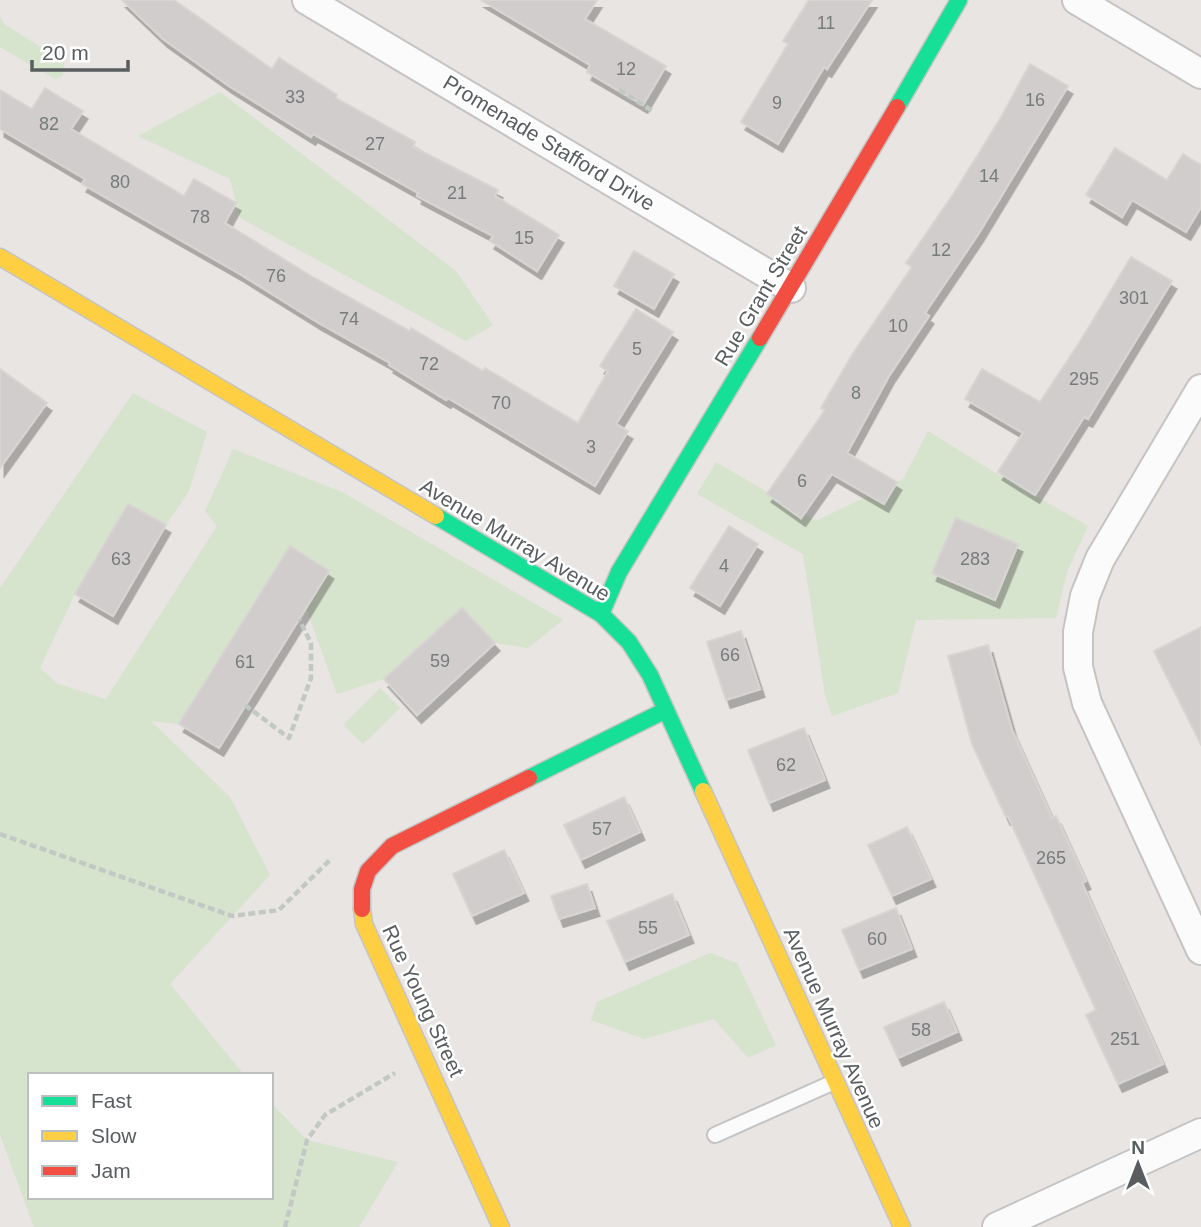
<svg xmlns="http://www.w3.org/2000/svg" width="1201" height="1227" viewBox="0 0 1201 1227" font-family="Arial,sans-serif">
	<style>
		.green { fill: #d6e3cd }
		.building { fill: #d0cdcc; stroke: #d7d4d2; stroke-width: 2; filter: url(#shadow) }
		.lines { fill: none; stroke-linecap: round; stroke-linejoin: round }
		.lane-casing { stroke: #c4c4c4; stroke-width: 18 }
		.street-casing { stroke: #c4c4c4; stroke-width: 32 }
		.fast-casing { stroke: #c4c4c4; stroke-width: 19 }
		.slow-casing { stroke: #c4c4c4; stroke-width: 19 }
		.jam-casing { stroke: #c4c4c4; stroke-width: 19 }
		.path { stroke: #c2c8c3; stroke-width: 4.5; stroke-dasharray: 7 3.5; stroke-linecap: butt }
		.lane { stroke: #fcfbfb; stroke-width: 14 }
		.street { stroke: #fcfbfb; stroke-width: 28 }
		.fast { stroke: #16e098; stroke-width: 16 }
		.slow { stroke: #ffcf43; stroke-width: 16 }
		.jam { stroke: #f24e42; stroke-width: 16 }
		.labels { text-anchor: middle; stroke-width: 5; stroke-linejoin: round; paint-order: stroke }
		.number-label { font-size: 18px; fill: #777b7c }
		.street-label { font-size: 21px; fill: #585e60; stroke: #fff }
	</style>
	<defs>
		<filter id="shadow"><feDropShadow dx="4.5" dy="8" stdDeviation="0" flood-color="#0004"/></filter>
	</defs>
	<rect width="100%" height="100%" fill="#e8e5e2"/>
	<g class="green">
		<path d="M0 17 4 24 63 61 65 69 62 76 55 79 0 47Z"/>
		<path d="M220 92 456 271 493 325 466 341 240 218 230 179 138 136Z"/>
		<path d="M133 393 207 432 189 491 166 525 128 504 75 594 40 668 58 684 106 699 217 526 205 511 233 449 342 492 563 620 528 648 495 643 462 608 384 679 337 694 306 608 329 571 291 546 179 724 151 721 230 797 270 875 170 984 244 1075H30V1197H271V1103L307 1140 398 1162 359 1227H34L0 1135V588Z"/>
		<path d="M928 431 994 472 1088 526 1067 572 1056 618 916 620 898 693 832 716 825 695 803 554 697 494 716 462 816 521 903 479Z"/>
		<path d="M380 688 400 708 363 744 343 725Z"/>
		<path d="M710 953 737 963 776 1045 748 1058 714 1019 644 1039 591 1020 597 1002Z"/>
	</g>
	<g class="building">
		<path d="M122 0H174L272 69 279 58 337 95 336 98 415 142 413 147 498 190 495 196 559 235 537 271 490 241 493 236 417 196 418 193 313 134 311 137 229 86 163 39Z"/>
		<path d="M481 0H597L585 19 666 66 643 105 587 72 590 65Z"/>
		<path d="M809 0H872L827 69 824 67 778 144 741 122 788 44 783 41Z"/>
		<path d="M1030 64 1068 86 979 233 925 313 929 316 889 376 847 453 897 482 884 504 832 474 801 518 767 494 825 410 821 408 852 355 912 267 906 263 954 193 1000 119Z"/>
		<path d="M45 88 83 111 71 129 184 196 194 179 236 203 225 223 311 276 410 331 411 328 483 371 485 368 578 423 608 371 600 366 636 309 673 332 616 424 628 431 595 486 448 398 446 400 389 365 390 363 317 322 240 274 82 184 85 179 0 129V90L32 109Z"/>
		<path d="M1115 148 1167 180 1183 154 1201 165V207L1186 232 1132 200 1122 217 1086 195Z"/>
		<path d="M634 251 674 274 654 309 614 286Z"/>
		<path d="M1131 257 1172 281 1088 419 1084 417 1035 495 998 472 1023 433 965 399 982 369 1040 402 1081 340Z"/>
		<path d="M0 369 47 403 0 468Z"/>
		<path d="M128 504 166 525 113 616 75 594Z"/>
		<path d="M956 518 1018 544 995 600 932 573Z"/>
		<path d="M729 526 758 544 720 606 690 588Z"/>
		<path d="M290 546 329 571 219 748 179 724Z"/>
		<path d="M462 608 495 643 417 715 384 679Z"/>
		<path d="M1201 627V744L1154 651Z"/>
		<path d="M741 631 760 689 726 700 707 642Z"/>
		<path d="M988 645 1012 730 1052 818 1056 816 1086 881 1082 883 1163 1064 1118 1084 1086 1015 1096 1010 1008 816 1006 817 972 744 948 656Z"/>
		<path d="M804 728 825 780 769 803 748 750Z"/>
		<path d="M624 797 640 832 581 860 564 825Z"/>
		<path d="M907 827 931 879 892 896 868 845Z"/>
		<path d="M504 850 524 893 472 916 453 874Z"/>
		<path d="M587 884 595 908 559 919 551 896Z"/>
		<path d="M672 894 689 935 625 962 607 921Z"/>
		<path d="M896 908 912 949 859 970 842 930Z"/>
		<path d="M944 1002 957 1032 898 1058 884 1027Z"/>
	</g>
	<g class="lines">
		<defs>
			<path id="lane" d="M715 1135 834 1082"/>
			<g id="street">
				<path d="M307 0 791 288"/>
				<path d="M1077 0 1201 74"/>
				<path d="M1201 389 1100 559 1085 596 1078 632V667L1087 703 1201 950"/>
				<path d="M997 1227 1201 1133"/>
			</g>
			<g id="fast">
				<path d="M897 107 959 0"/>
				<path d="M436 516 601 614 629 642 650 675 703 791"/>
				<path d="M601 614 619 572 760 338"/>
				<path d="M529 778 666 710"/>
			</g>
			<g id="slow">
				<path d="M0 257 436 516"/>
				<path d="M703 791 902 1227"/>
				<path d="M362 909 364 924 501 1227"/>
			</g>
			<g id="jam">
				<path d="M760 338 897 107"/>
				<path d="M362 909V889L368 871 392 846 529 778"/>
			</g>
		</defs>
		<use href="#lane" class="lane-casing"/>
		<use href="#street" class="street-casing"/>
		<use href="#fast" class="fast-casing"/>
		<use href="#slow" class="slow-casing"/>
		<use href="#jam" class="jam-casing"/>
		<g class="path">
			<path d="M619 90 654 112"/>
			<path d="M245 705 289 738 311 678V643L299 619"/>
			<path d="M0 834 232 916 279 910 332 858"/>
			<path d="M285 1227 307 1140 325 1115 395 1073"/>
		</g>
		<use href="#lane" class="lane"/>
		<use href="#street" class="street"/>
		<use href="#fast" class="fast"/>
		<use href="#slow" class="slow"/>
		<use href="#jam" class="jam"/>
	</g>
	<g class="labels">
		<g class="number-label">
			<text x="826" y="29">11</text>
			<text x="626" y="75">12</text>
			<text x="295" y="103">33</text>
			<text x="1035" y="106">16</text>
			<text x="777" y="109">9</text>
			<text x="49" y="130">82</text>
			<text x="375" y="150">27</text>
			<text x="989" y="182">14</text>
			<text x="120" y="188">80</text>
			<text x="457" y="199">21</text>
			<text x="200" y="223">78</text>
			<text x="524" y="244">15</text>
			<text x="941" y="256">12</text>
			<text x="276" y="282">76</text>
			<text x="1134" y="304">301</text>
			<text x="349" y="325">74</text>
			<text x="898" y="332">10</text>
			<text x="637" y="355">5</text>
			<text x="429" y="370">72</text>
			<text x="1084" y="385">295</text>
			<text x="856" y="399">8</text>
			<text x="501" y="409">70</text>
			<text x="591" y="453">3</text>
			<text x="802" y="487">6</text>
			<text x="121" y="565">63</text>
			<text x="975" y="565">283</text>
			<text x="724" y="572">4</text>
			<text x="730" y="661">66</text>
			<text x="440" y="667">59</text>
			<text x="245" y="668">61</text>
			<text x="786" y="771">62</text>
			<text x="602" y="835">57</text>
			<text x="1051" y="864">265</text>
			<text x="648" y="934">55</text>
			<text x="877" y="945">60</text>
			<text x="921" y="1036">58</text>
			<text x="1125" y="1045">251</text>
		</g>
		<g class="street-label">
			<text transform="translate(549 143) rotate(31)" y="7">Promenade Stafford Drive</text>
			<text transform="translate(761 296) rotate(-59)" y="7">Rue Grant Street</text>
			<text transform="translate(515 540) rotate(31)" y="7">Avenue Murray Avenue</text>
			<text transform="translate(423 1001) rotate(65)" y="7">Rue Young Street</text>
			<text transform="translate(834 1028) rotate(66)" y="7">Avenue Murray Avenue</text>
		</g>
	</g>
	<rect x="28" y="1073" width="245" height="126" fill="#ffffff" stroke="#bcbfbf" stroke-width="2"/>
	<rect x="42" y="1096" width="35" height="10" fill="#16e098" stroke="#bcbfbf" stroke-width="2"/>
	<text x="91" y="1108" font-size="21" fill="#585e60">Fast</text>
	<rect x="42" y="1131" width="35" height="10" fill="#ffcf43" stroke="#bcbfbf" stroke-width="2"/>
	<text x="91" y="1143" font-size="21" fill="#585e60">Slow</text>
	<rect x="42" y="1166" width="35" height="10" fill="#f24e42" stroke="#bcbfbf" stroke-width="2"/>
	<text x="91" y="1178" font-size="21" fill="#585e60">Jam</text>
	<g transform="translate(1138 1164)" stroke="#ffffff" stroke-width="5" paint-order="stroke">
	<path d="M0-5L12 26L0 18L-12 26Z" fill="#585e60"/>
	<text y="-10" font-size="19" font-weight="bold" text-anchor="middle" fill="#585e60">N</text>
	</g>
	<path d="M32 60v10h96v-10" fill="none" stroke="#585e60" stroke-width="3.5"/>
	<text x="42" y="60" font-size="21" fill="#585e60" stroke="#ffffff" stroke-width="5" paint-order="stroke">20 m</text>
</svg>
